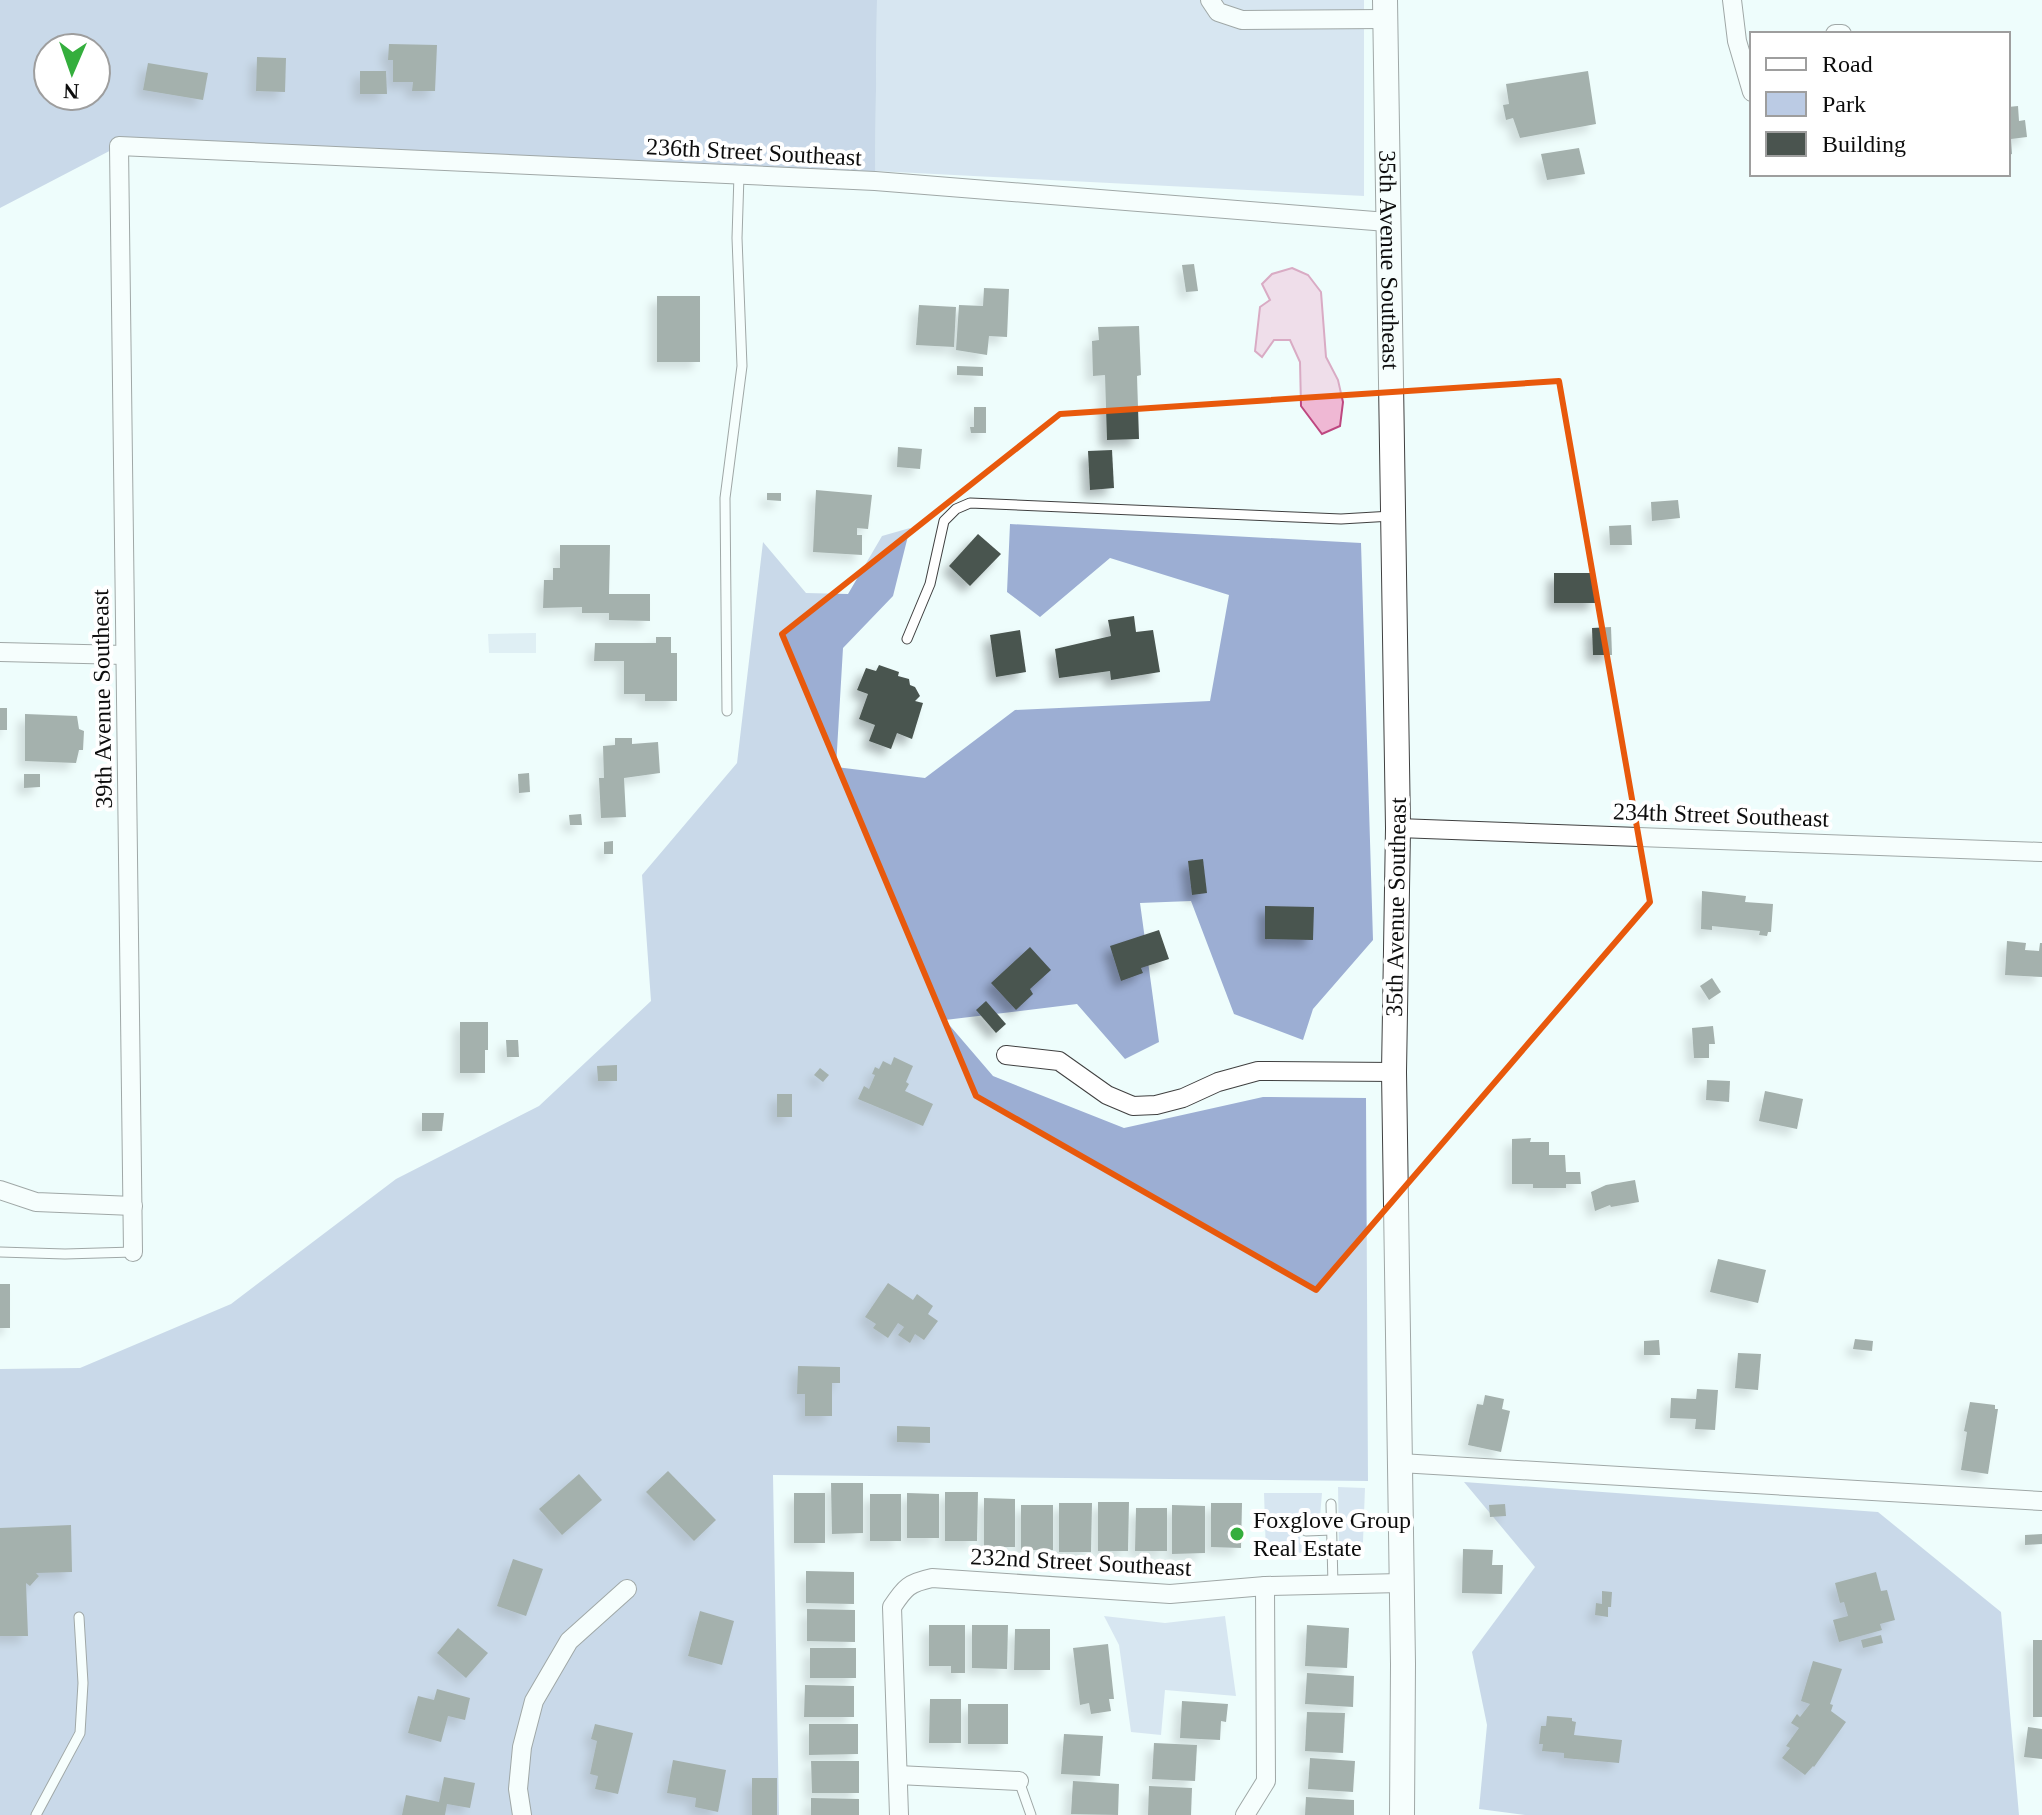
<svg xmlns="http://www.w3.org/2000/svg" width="2042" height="1815" viewBox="0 0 2042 1815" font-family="Georgia,serif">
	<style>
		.green { fill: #bbcbe4 }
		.forest { fill: #9caed3; fill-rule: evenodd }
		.pitch { fill: #ccddec }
		.water { fill: #efb8d4; stroke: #be4780; stroke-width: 2 }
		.building { fill: #4a544f; filter: url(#shadow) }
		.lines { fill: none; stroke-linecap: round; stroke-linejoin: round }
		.service-casing { stroke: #404040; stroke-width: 11 }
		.minor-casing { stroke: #404040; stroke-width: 20 }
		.tertiary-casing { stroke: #404040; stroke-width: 26 }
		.service { stroke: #fff; stroke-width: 9 }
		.minor { stroke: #fff; stroke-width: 18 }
		.tertiary { stroke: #fff; stroke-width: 24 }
		.marked { fill: none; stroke: #e8590c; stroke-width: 6; stroke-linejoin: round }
		.poi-dot { fill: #34ae3d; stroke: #fff; stroke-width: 3 }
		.labels { text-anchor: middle; stroke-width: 8; stroke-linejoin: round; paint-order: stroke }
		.street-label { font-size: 24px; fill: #0d0d0d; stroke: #fff }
		.poi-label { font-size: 24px; fill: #0d0d0d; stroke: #fff; text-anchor: start }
	</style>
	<defs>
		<filter id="shadow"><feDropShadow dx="-7" dy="7" stdDeviation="4" flood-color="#0004"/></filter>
	</defs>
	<rect width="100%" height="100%" fill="#eefdfc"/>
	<g class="green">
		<path d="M877 0H1364V196L875 171Z"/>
		<path d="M1338 1487 1365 1488 1363 1542 1354 1551 1339 1550Z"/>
		<path d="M1264 1493H1322L1320 1517 1299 1525 1300 1538 1313 1541 1321 1548V1553L1266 1555Z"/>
		<path d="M1104 1616 1165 1623 1225 1616 1236 1696 1165 1690 1161 1735 1131 1732 1119 1645Z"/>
	</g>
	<g class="forest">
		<path d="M0 0H877L875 181 119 146 0 208ZM48 48H96V96H48Z"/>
		<path d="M1010 524 1361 543 1373 940 1313 1009 1303 1040 1234 1014 1191 901 1140 903 1159 1042 1125 1059 1077 1004 945 1020 993 1076 1124 1128 1263 1097 1366 1098 1368 1481 773 1475 779 1815H0V1369L80 1368 231 1304 396 1179 539 1106 651 1001 642 875 737 763 763 542 806 593 848 594 882 536 910 528 893 596 843 648 836 767 925 778 1015 710 1210 701 1229 595 1110 558 1040 617 1007 592Z"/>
		<path d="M1464 1482 1878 1512 2001 1612 2019 1815H1525L1479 1809 1487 1725 1472 1652 1535 1567Z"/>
	</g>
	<path class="pitch" d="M536 633V653H489L488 634Z"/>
	<path class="water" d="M1292 268 1308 275 1321 292 1326 357 1338 380 1343 402 1340 426 1322 434 1301 406 1300 362 1290 340H1274L1262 357 1255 351 1260 307 1270 300 1262 284 1272 274Z"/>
	<g class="building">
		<path d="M389 44 437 45 435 91H412L413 82H393V60H388Z"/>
		<path d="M257 57 286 58 285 92 256 91Z"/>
		<path d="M148 63 208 73 203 100 143 90Z"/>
		<path d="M360 71H386L387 94H360Z"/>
		<path d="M1588 71 1596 124 1520 138 1513 118 1506 120 1503 105 1509 104 1506 84Z"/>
		<path d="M2018 106 2019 121 2025 120 2027 137 2011 139 2012 154 2008 155V107Z"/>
		<path d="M1579 148 1585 174 1547 180 1541 154Z"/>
		<path d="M1194 264 1198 291 1186 292 1182 265Z"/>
		<path d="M984 288 1009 289 1007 337 989 336 987 355 956 350 959 305 983 306Z"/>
		<rect x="657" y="296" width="43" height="66"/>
		<path d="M919 305 956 307 954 347 916 345Z"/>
		<path d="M1139 326 1141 375 1137 376 1139 439 1107 440 1105 375 1093 376 1092 341 1099 340 1098 327Z"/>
		<path d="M957 366 983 367V376L957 375Z"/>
		<path d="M974 407H986V433H971L970 427H974Z"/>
		<path d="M898 447 922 449 920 469 897 467Z"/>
		<path d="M1112 450 1114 488 1090 490 1088 451Z"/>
		<path d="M816 490 872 495 868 529 857 528V535H862V555L813 552Z"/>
		<path d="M767 493H781V501L767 500Z"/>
		<path d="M1678 500 1680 518 1652 521 1651 502Z"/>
		<path d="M1631 525 1632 545H1610L1609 526Z"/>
		<path d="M978 534 1001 554 970 586 949 566Z"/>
		<path d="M560 545H610L609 594H650V621L609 620V613H582V607L543 608 544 580H553V568H560Z"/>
		<path d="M1554 573H1595L1597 600H1595V603H1554Z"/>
		<path d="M1134 616 1136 632 1153 630 1160 672 1111 680 1110 671 1059 678 1055 649 1111 636 1108 620Z"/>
		<path d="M1611 627 1612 655H1593L1592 628Z"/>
		<path d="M1020 630 1026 672 996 677 990 635Z"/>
		<path d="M656 637H671V653H677V701H645V694H624V661H594L595 643H656Z"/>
		<path d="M879 665 899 672 898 676 909 679 910 685 915 687 920 696 915 701 923 703 912 739 897 733 891 749 869 741 875 725 859 719 868 694 857 690 866 668 876 671Z"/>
		<rect x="0" y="708" width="7" height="22"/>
		<path d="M25 714 77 716 79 729 84 731 83 750H79L76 763 25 761Z"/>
		<path d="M615 738H632V744L658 742 660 773 624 778 626 817 601 818 599 778H604L603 746 615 745Z"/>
		<path d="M529 773 530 792 519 793 518 774Z"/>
		<path d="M24 774H40V787L24 788Z"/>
		<path d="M581 814 582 825H570L569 815Z"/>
		<path d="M613 841V854H604V842Z"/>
		<path d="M1203 859 1207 893 1192 895 1188 861Z"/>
		<path d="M1702 891 1746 896 1745 902 1773 904 1771 932H1768L1767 936 1759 935 1760 931 1712 926V930L1701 929Z"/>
		<path d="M1265 906 1314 907 1313 940 1265 939Z"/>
		<path d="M1159 930 1169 959 1141 968 1143 973 1121 981 1110 946Z"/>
		<path d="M2007 941 2026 943 2025 950 2039 951 2040 943H2042V977L2005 975Z"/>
		<path d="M1030 947 1051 970 1030 989 1033 994 1016 1010 991 983Z"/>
		<path d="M1712 978 1721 992 1709 1000 1700 986Z"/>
		<path d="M986 1001 1006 1024 996 1033 976 1010Z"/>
		<path d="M460 1022H488V1050H485V1073H460Z"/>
		<path d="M1713 1026 1715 1044H1709V1058H1694L1692 1028Z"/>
		<path d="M506 1040H518L519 1057H507Z"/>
		<path d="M894 1057 913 1066 906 1082 909 1084 905 1091 933 1104 923 1126 858 1099 864 1086 869 1089 875 1075 872 1074 875 1067 879 1069 883 1061 891 1065Z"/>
		<path d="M617 1065V1081H598L597 1066Z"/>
		<path d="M820 1068 829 1075 823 1082 814 1075Z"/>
		<path d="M1707 1080 1730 1081 1729 1102 1706 1100Z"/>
		<path d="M1765 1091 1803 1099 1797 1129 1759 1121Z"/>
		<rect x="777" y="1094" width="15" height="23"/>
		<path d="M422 1113H444L442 1131H422Z"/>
		<path d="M1531 1138 1530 1142H1549V1155H1565L1566 1172H1580L1581 1184H1566V1188H1533V1184H1512V1139Z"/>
		<path d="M1635 1180 1639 1202 1611 1207 1610 1205 1595 1211 1591 1192 1606 1185Z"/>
		<path d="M1718 1259 1766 1270 1758 1303 1710 1292Z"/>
		<path d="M888 1283 913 1300 917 1294 933 1306 928 1314 938 1321 924 1340 915 1334 910 1343 898 1335 904 1327 898 1323 888 1338 873 1328 876 1324 865 1317Z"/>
		<rect x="0" y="1284" width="10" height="44"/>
		<path d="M1855 1339 1873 1341 1872 1351 1853 1349Z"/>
		<path d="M1659 1340 1660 1355H1644V1341Z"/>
		<path d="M1738 1353 1761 1354 1758 1390 1735 1388Z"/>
		<path d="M798 1366 840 1367V1383H832V1416H805V1394H797Z"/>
		<path d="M1697 1389 1718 1390 1715 1430 1695 1429 1696 1419 1670 1418 1671 1398 1696 1399Z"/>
		<path d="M1485 1395 1504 1399 1502 1409 1510 1411 1501 1452 1468 1445 1477 1404 1483 1405Z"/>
		<path d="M1970 1402 1995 1405V1409H1998L1988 1474 1961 1470 1967 1432 1964 1431Z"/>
		<path d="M897 1426 930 1427V1443L897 1442Z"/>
		<path d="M668 1471 716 1520 694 1541 646 1492Z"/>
		<path d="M579 1474 602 1500 562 1535 539 1509Z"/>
		<path d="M831 1483H863V1533L832 1534Z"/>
		<path d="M945 1492H978L977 1541H945Z"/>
		<rect x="794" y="1493" width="31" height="50"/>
		<path d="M907 1493 939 1494V1538H907Z"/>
		<rect x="870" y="1494" width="31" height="47"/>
		<path d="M984 1498 1015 1499V1547H984Z"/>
		<path d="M1098 1502H1129L1128 1551H1098Z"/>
		<path d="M1059 1503H1092L1091 1552H1059Z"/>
		<path d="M1211 1503H1242L1241 1548 1211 1547Z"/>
		<path d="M1505 1504 1506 1516 1490 1517 1489 1505Z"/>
		<rect x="1021" y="1505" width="32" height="45"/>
		<path d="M1172 1505 1205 1506V1553L1172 1554Z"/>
		<path d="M1136 1508H1167V1551H1135Z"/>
		<path d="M71 1525 72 1572 36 1573 39 1576 30 1586 26 1583 28 1636H0V1528Z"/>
		<path d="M2042 1534V1544L2025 1545V1535Z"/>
		<path d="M1463 1549 1493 1550 1492 1565H1503L1502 1594 1462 1593Z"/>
		<path d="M513 1559 543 1569 526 1616 497 1606Z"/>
		<path d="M806 1571 854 1572V1604L806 1603Z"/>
		<path d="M1876 1572 1881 1591 1887 1590 1895 1620 1880 1624 1882 1630 1839 1642 1833 1620 1848 1616 1844 1602 1840 1603 1835 1583Z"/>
		<path d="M1602 1591 1612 1592 1611 1607H1608V1617L1595 1615 1596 1603 1602 1604Z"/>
		<path d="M807 1609 855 1610V1642L807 1641Z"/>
		<path d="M700 1611 734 1621 722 1665 688 1656Z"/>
		<path d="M929 1625H965V1673H951V1666H929Z"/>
		<path d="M972 1625H1008L1007 1669 972 1668Z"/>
		<path d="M1307 1625 1349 1628 1347 1668 1305 1666Z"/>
		<path d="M458 1628 488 1653 466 1678 437 1653Z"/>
		<path d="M1015 1629H1050V1670H1014Z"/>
		<path d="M1881 1635 1883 1643 1863 1648 1861 1640Z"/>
		<rect x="2033" y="1640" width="9" height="77"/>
		<path d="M1108 1644 1114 1699H1109L1111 1711 1091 1714 1089 1703 1080 1705 1073 1648Z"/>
		<rect x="810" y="1648" width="46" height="30"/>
		<path d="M1813 1661 1842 1669 1830 1704 1833 1705 1831 1711 1846 1722 1814 1767 1813 1766 1805 1775 1782 1758 1790 1748 1786 1746 1799 1728 1791 1723 1797 1714 1800 1717 1810 1704 1801 1701Z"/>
		<path d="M1307 1673 1354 1676 1353 1707 1305 1704Z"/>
		<path d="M805 1685 854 1686V1717H804Z"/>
		<path d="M437 1689 470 1698 465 1720 448 1716 441 1742 408 1733 418 1696 434 1700Z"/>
		<path d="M930 1699H961V1743H929Z"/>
		<path d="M1182 1701 1228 1704 1226 1722 1221 1721 1220 1740 1180 1738Z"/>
		<rect x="968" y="1704" width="40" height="40"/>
		<path d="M1307 1712 1345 1713 1343 1753 1305 1751Z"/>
		<path d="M1547 1716 1572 1718V1721L1576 1722 1574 1735 1622 1740 1619 1763 1564 1758V1753L1542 1751 1543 1744H1539L1541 1726H1546Z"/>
		<path d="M595 1724 633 1733 618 1794 595 1789 598 1776 590 1774 597 1741 591 1739Z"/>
		<path d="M809 1724H858V1754L809 1755Z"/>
		<path d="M2028 1727 2042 1729V1759L2024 1757Z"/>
		<path d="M1064 1734 1103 1736 1100 1776 1061 1774Z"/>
		<path d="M1154 1743 1197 1745 1195 1781 1152 1779Z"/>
		<path d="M1310 1758 1355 1761 1353 1792 1308 1789Z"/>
		<path d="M673 1760 726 1770 718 1812 695 1807 696 1798 667 1793Z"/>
		<path d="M811 1761H859V1793H812Z"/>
		<path d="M444 1777 475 1783 470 1808 447 1804 445 1815H402L406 1795 439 1802Z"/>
		<rect x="752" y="1778" width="25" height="37"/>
		<path d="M1073 1781 1119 1784 1118 1815 1071 1814Z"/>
		<path d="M1149 1786 1192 1788 1191 1815H1148Z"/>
		<path d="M1306 1797 1354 1800V1815H1305Z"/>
		<path d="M811 1798 859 1799V1815H811Z"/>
	</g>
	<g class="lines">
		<defs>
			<g id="service">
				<path d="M907 639 930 584 944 521 956 509 970 503 1341 519 1392 516"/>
				<path d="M727 711 725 498 742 366 737 238 739 175"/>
				<path d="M0 1252 65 1254 133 1252"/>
				<path d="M1331 1504 1333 1585"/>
				<path d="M1306 1531 1332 1530"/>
				<path d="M1019 1781 1031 1815"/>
				<path d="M36 1815 80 1733 83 1683 79 1617"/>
			</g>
			<g id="minor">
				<path d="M1210 0 1218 12 1242 20 1385 19"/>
				<path d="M1732 0 1737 41 1752 92"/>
				<path d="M1835 34H1842"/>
				<path d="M0 652 125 655"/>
				<path d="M1398 828 2042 852"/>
				<path d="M1006 1055 1059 1061 1107 1095 1133 1106 1156 1105 1183 1098 1218 1082 1258 1071 1394 1072"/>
				<path d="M0 1190 36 1202 133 1206"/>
				<path d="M133 1252 119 146 875 181 1387 222"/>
				<path d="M1400 1463 2042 1501"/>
				<path d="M898 1775 1019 1781"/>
				<path d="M522 1815 518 1789 522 1747 534 1701 569 1641 627 1589"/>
				<path d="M899 1815 892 1607C905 1587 909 1583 932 1578L1170 1594 1265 1586 1401 1583"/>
				<path d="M1245 1815 1266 1781 1265 1586"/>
			</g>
			<g id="tertiary">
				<path id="s1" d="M1385 0 1398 828 1394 1072 1403 1664 1402 1815"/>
			</g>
		</defs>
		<use href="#service" class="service-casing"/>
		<use href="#minor" class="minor-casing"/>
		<use href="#tertiary" class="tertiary-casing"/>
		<use href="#service" class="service"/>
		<use href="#minor" class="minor"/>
		<use href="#tertiary" class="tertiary"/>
	</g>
	<path d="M0 0H2042V1815H0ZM1559 381 1650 902 1316 1290 976 1096 782 634 1060 414Z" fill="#eefdfc" fill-opacity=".55" fill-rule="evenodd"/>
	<path class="marked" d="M1559 381 1650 902 1316 1290 976 1096 782 634 1060 414Z"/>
	<circle class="poi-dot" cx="1237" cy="1534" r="8"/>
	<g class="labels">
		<g class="street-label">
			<text transform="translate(754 152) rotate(3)" y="8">236th Street Southeast</text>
			<text dy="8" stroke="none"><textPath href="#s1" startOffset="260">35th Avenue Southeast</textPath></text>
			<text transform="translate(102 699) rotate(-91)" y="8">39th Avenue Southeast</text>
			<text transform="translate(1721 815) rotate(2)" y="8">234th Street Southeast</text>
			<text transform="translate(1396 907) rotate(-89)" y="8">35th Avenue Southeast</text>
			<text transform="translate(1081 1562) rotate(3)" y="8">232nd Street Southeast</text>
		</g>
		<g class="poi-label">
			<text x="1253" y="1528">Foxglove Group<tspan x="1253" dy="28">Real Estate</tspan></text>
		</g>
	</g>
	<rect x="1750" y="32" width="260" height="144" fill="#ffffff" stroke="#9e9e9e" stroke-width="2"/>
	<rect x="1766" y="58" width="40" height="12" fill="#ffffff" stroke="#9e9e9e" stroke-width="2"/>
	<text x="1822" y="72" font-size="24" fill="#0d0d0d">Road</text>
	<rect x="1766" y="92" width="40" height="24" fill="#bbcbe4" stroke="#9e9e9e" stroke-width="2"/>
	<text x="1822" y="112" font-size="24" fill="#0d0d0d">Park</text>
	<rect x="1766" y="132" width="40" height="24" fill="#4a544f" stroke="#9e9e9e" stroke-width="2"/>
	<text x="1822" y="152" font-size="24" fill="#0d0d0d">Building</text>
	<g transform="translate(72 72) rotate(182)"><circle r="38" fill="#ffffff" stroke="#9e9e9e" stroke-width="2"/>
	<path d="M0-6L14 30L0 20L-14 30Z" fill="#34ae3d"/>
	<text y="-12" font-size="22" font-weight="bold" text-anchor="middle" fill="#0d0d0d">N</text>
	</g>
</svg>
